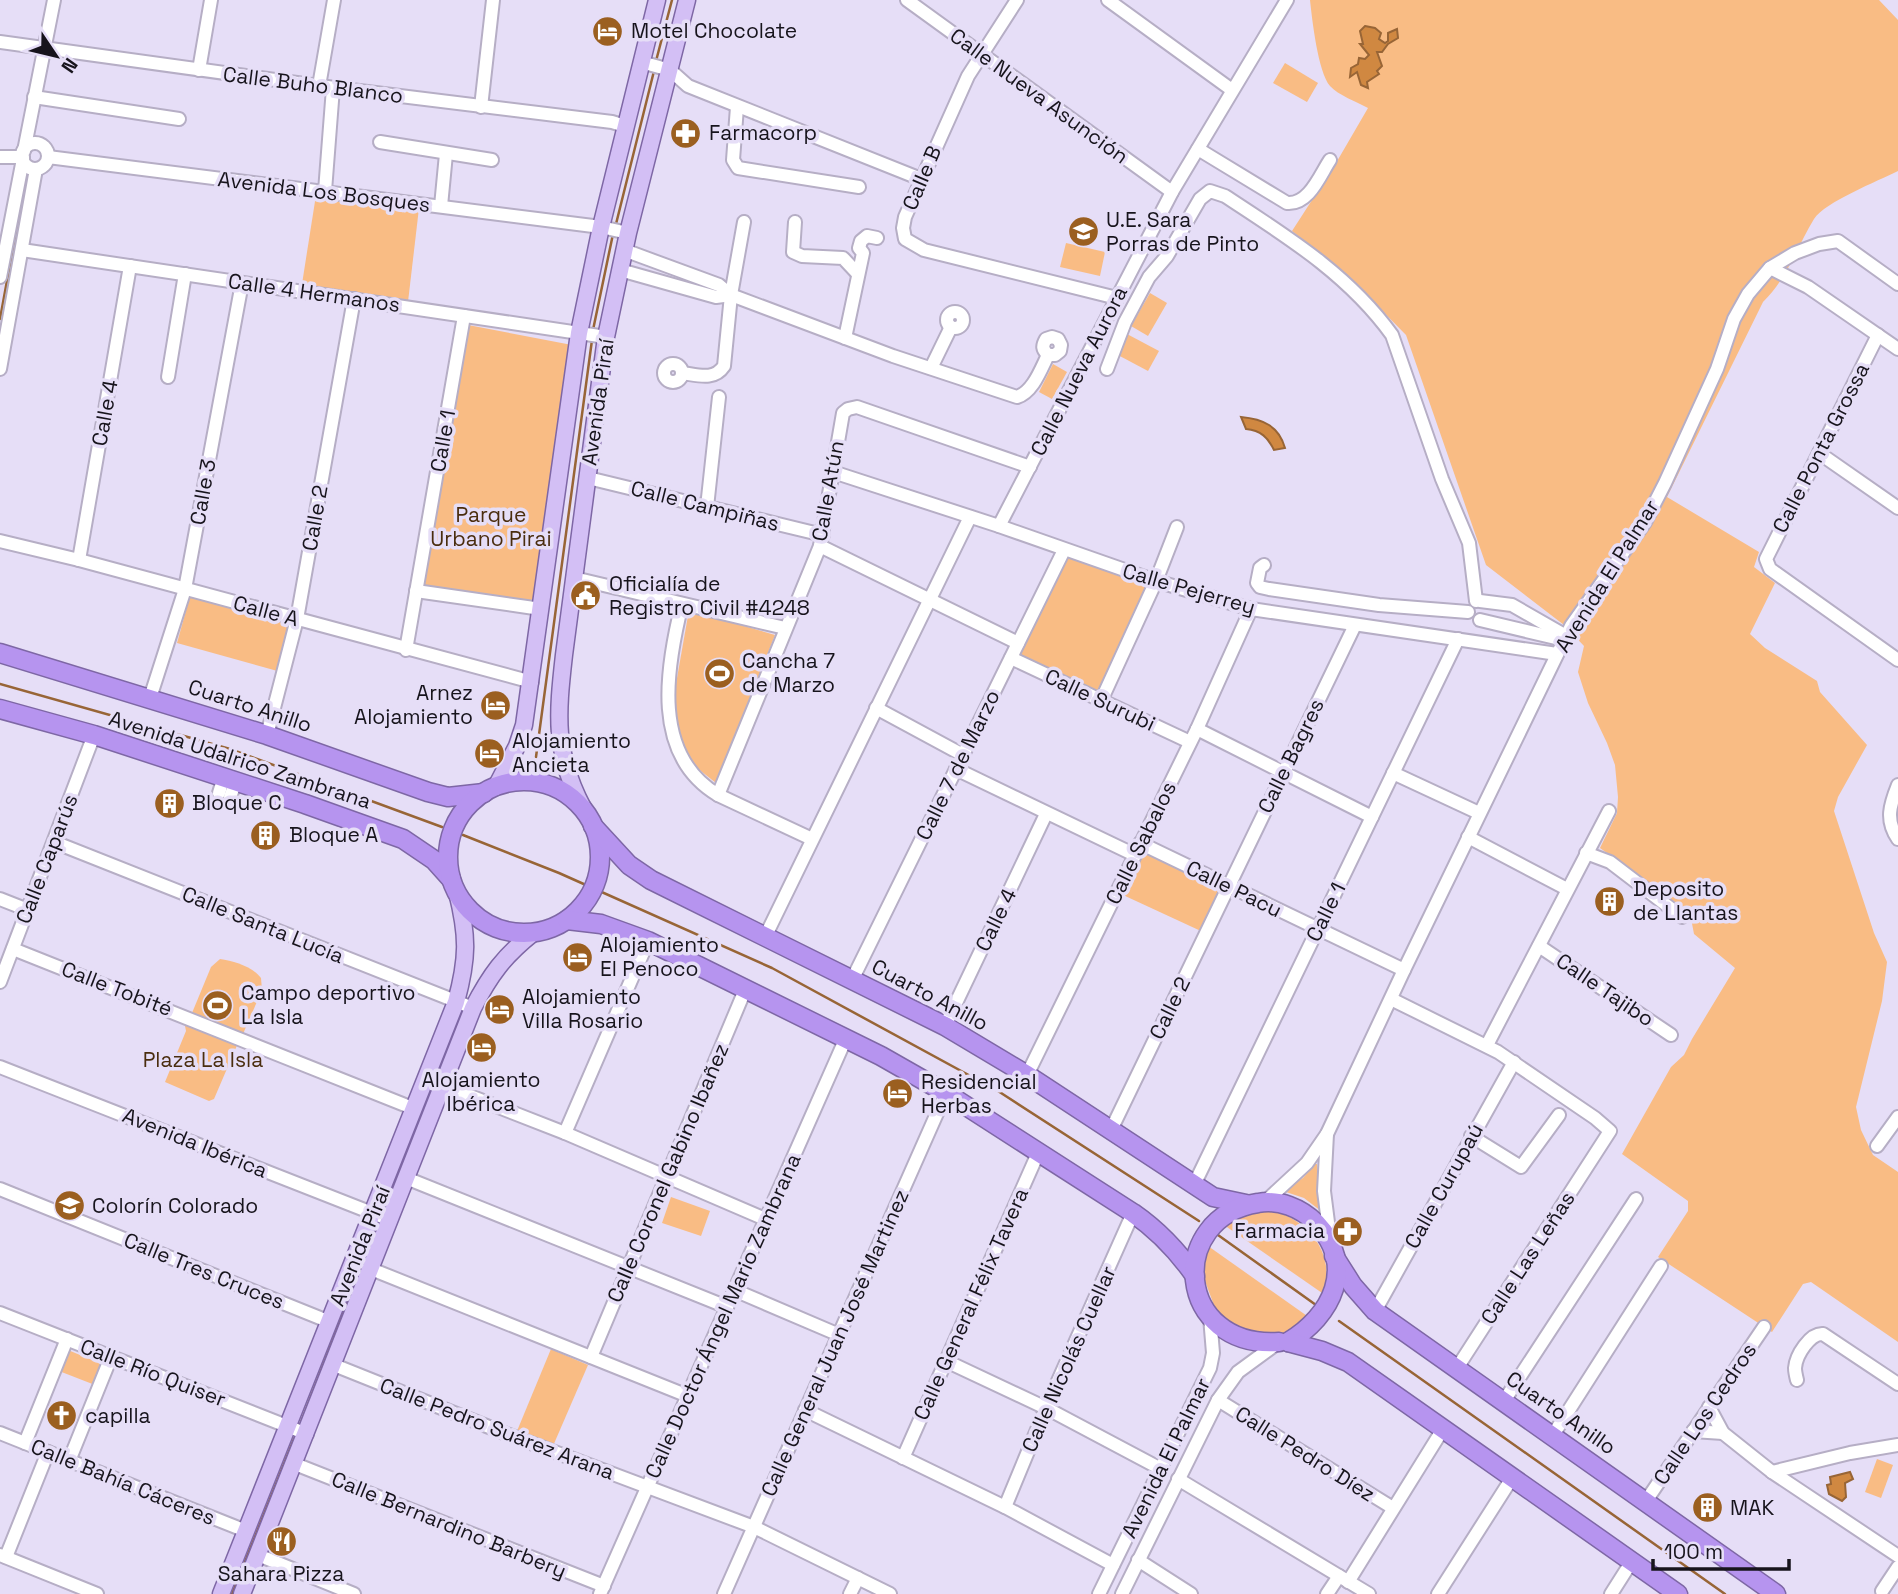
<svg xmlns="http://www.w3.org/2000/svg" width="1898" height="1594" viewBox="0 0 1898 1594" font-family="'Space Grotesk',sans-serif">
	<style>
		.green { fill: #f9bc84 }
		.water { fill: #d08841; stroke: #986536; stroke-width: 2 }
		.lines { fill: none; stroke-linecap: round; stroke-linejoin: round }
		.stream { stroke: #986536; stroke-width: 2.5 }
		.minor-casing { stroke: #b6aec5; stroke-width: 16 }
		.major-casing { stroke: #7e67a5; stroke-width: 19 }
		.highway-casing { stroke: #7e67a5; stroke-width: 21 }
		.minor { stroke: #fff; stroke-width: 12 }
		.major { stroke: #d3bff5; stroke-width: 16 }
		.highway { stroke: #b694ef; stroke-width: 18 }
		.labels { text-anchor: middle; stroke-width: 7; stroke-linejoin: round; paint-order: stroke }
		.poi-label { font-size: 21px; fill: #17141c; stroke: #e6def7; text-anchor: start }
		.street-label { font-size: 21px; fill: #17141c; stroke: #e6def7 }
		.park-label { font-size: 21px; fill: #4a2d0e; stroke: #e6def7 }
	</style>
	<rect width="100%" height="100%" fill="#e6def7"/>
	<g class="green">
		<path d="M1310 0H1879L1898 20V171C1878 181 1825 202 1814 219 1797 247 1787 279 1763 302L1667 497 1759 552 1754 567 1775 583 1750 634 1765 648 1817 681 1820 692 1867 745 1838 797 1834 811 1874 933 1887 962 1882 1001 1856 1107 1861 1130 1873 1155 1898 1172V1342L1811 1282 1803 1284 1772 1332 1658 1257 1688 1211V1201L1622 1154 1671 1067 1684 1055 1692 1039 1735 968 1694 934 1690 913 1600 848 1617 813 1618 797 1615 765 1607 743 1588 703 1578 672 1584 646 1564 625 1486 565 1406 335 1347 275 1292 231 1336 163 1368 108C1357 102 1338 95 1330 86 1318 72 1312 19 1310 0Z"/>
		<path d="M1285 63 1318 83 1307 102 1273 83Z"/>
		<path d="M316 195 419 208 408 302 302 284Z"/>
		<path d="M1066 243 1105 252 1100 276 1060 267Z"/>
		<path d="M1150 293 1167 303 1148 336 1131 326Z"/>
		<path d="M468 325 572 345 536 602 424 589Z"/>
		<path d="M1127 334 1159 351 1148 371 1116 354Z"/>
		<path d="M1053 364 1067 372 1052 399 1039 392Z"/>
		<path d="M1069 558 1146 584 1148 587 1098 693 1095 694 1022 656 1021 652 1066 559Z"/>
		<path d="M190 596 284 622 290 630 281 672 177 643Z"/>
		<path d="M689 610 775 635 716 783 697 768 684 750 671 712Z"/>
		<path d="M1151 854 1219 886 1221 889 1203 932 1123 895 1140 859 1144 855Z"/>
		<path d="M220 959C234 961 253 967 261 978L262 990 243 1034 192 1013 211 967Z"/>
		<path d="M190 1022 238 1043 214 1099 209 1101 165 1082 186 1031 185 1026Z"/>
		<path d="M1315 1164H1317L1321 1211 1304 1198 1283 1191 1303 1178Z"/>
		<path d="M671 1197 710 1211 701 1236 662 1223Z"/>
		<path d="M1268 1208C1309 1221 1334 1249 1325 1295L1224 1225 1228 1220Z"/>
		<path d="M1208 1246 1310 1318 1285 1334 1272 1337 1233 1328 1215 1308 1205 1281 1204 1266Z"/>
		<path d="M551 1349 588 1365 553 1446 517 1431Z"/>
		<path d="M68 1350 104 1365 95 1385 59 1371Z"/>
		<path d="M1877 1459 1893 1465 1881 1498 1865 1492Z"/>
	</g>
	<g class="water">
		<path d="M1365 26 1375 28 1381 33 1379 39 1385 43 1388 41V33L1397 29 1398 38 1388 44 1382 52H1377L1382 66 1377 71 1379 74 1367 82 1368 88 1361 85 1357 72 1350 77 1351 68 1358 64 1359 58 1365 59 1369 55 1360 44H1363L1360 31Z"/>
		<path d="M1241 417C1263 419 1279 426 1285 448L1274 450C1268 438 1261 430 1246 429Z"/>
		<path d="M1850 1472 1853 1479 1845 1483 1846 1497 1842 1501 1829 1494 1827 1485 1831 1484 1830 1477Z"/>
	</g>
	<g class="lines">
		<g class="stream">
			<path d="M656 61 672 0"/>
			<path d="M616 224 654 71"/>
			<path d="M0 319 26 177"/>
			<path d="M593 330 613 234"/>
			<path d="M0 684 230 749 442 827"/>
			<path d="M536 757 592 340"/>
			<path d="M463 835 559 873 772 968 998 1091 1199 1221"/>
			<path d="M383 1213 464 1008"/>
			<path d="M1218 1235 1316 1305"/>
			<path d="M1339 1321 1725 1594"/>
			<path d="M300 1425 380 1219"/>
			<path d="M232 1594 296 1434"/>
		</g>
		<defs>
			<g id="minor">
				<path d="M907 0 1172 192"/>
				<path d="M1017 0 968 76 905 217 903 228 905 239 924 250 1117 298"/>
				<path d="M1108 0 1232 90"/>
				<path d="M0 42 319 86 612 122 625 126"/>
				<path d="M641 62 670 70 688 86 921 179"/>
				<path d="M199 70 211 0"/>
				<path d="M319 86 334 0"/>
				<path d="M34 97 179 119"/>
				<path d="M481 107 493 0"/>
				<path d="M737 107 733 160 738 168 859 187"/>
				<path d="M380 142 492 160"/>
				<circle cx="35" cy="156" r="13"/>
				<path d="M1198 149 1287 203C1309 205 1320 175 1330 160"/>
				<path d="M24 151 54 0"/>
				<path d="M0 157H23"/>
				<path d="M48 157 601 227 628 233"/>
				<path d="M325 191 333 88"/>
				<path d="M441 206 446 154"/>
				<path d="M795 222 793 252 802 256 843 258 858 274"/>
				<path d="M22 250 606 337"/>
				<path d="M624 250 719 285 731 295 893 356 1017 397C1033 392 1041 369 1048 355H1055L1060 351 1061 345 1058 339 1052 337 1046 339C1042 346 1042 349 1048 355"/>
				<path d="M1770 268 1808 287 1898 349"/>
				<path d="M620 270 716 297 731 295"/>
				<path d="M0 277 23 159"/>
				<circle cx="955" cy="320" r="8"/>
				<path d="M1878 335 1766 559 1770 569 1898 660"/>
				<path d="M845 338 863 253 859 248 861 241 867 236 877 238"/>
				<circle cx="673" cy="373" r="9"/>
				<path d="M931 368 951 327"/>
				<path d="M0 369 36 169"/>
				<path d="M1107 369 1125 322 1149 277 1167 256 1200 199 1210 191 1225 196C1286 236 1348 274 1392 335L1442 479 1469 543 1476 601"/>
				<path d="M682 373C698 375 714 381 724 366L731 295 744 222"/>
				<path d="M168 377 185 274"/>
				<path d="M1819 453 1898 508"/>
				<path d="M833 472 999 526 1156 581 1251 609 1557 654"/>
				<path d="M588 478 823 535"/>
				<path d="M707 507 719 397"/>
				<path d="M999 526 1172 192 1287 0"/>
				<path d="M0 541 79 560 532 682"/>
				<path d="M820 546 1018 643"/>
				<path d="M79 560 130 266"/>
				<path d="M1264 565 1260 568 1257 583 1260 587 1269 589 1379 605 1468 612"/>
				<path d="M574 578 785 628"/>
				<path d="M416 591 541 609"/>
				<path d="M1480 601 1512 605 1566 636"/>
				<path d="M682 604C666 668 651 755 718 795L812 839"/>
				<path d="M1480 620 1564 640"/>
				<path d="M406 650 464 316"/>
				<path d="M1011 658 1190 742"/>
				<path d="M150 698 185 589 242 283"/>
				<path d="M1101 701 1156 581 1177 527"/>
				<path d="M876 708 963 755"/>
				<path d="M1197 729 1372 817"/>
				<path d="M267 735 297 619 354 299"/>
				<path d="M956 769 1135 855"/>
				<path d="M1393 773 1479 813"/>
				<path d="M1898 785C1890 805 1885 820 1898 839"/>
				<path d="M219 793 224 777"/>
				<path d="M718 795 820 546 843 413 848 409 857 407 1030 467"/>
				<path d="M230 797 236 781"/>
				<path d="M1468 837 1567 889"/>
				<path d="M54 842 473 1008"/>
				<path d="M1140 843 1404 970"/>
				<path d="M1586 853 1610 862 1682 917"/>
				<path d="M0 899 28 910"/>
				<path d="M765 937 970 517"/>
				<path d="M1539 946 1671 1035"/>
				<path d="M13 949 415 1109"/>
				<path d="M852 980 1064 550"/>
				<path d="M0 982 94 735"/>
				<path d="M1391 999 1498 1052 1595 1118 1610 1131 1457 1368"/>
				<path d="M945 1026 1046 814"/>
				<path d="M1487 1045 1609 811"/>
				<path d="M0 1067 390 1220"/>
				<path d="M1027 1075 1197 729 1251 609"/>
				<path d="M442 1085 565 1133 765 1219"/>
				<path d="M1111 1130 1355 625"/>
				<path d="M565 1133 648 941"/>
				<path d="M1327 1134 1324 1191 1330 1238"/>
				<path d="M1471 1136 1521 1167 1559 1115"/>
				<path d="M1877 1146 1898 1117"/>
				<path d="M406 1178 727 1307"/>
				<path d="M1194 1185 1458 639"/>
				<path d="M0 1189 330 1322"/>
				<path d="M1266 1201 1307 1163 1327 1134 1404 970 1571 626 1645 522 1665 483 1717 369 1734 319 1748 294 1770 268 1795 253 1819 244 1838 241 1898 284"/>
				<path d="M371 1269 688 1396"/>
				<path d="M734 1290 837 1334"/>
				<path d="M1375 1311 1514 1062"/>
				<path d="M0 1313 307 1434"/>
				<path d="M591 1357 745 990"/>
				<path d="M946 1361 1046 1408 1161 1469"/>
				<path d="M334 1365 504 1433 754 1527 890 1594"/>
				<path d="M1797 1380C1796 1376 1795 1372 1795 1368 1796 1355 1810 1333 1823 1334L1898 1384"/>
				<path d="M1218 1400 1393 1508"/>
				<path d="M1504 1401 1636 1199"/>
				<path d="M1709 1407 1723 1433 1772 1472 1898 1556"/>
				<path d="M805 1410 1005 1507 1113 1565"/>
				<path d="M1693 1431 1723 1433"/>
				<path d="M0 1433 246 1531"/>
				<path d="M1553 1435 1661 1266"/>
				<path d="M25 1443 67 1339"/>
				<path d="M903 1458 1039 1151"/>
				<path d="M69 1461 111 1357"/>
				<path d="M295 1464 604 1586"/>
				<path d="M1772 1472 1850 1453 1898 1445"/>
				<path d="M1178 1479 1369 1594"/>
				<path d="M1646 1501 1764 1327"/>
				<path d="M1005 1507 1046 1408 1133 1213"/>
				<path d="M0 1555 97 1594"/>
				<path d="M258 1555 354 1594"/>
				<path d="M6 1557 48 1452"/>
				<path d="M1138 1560 1191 1594"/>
				<path d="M1348 1582 1443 1429"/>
				<path d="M1882 1591 1898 1567"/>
				<path d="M600 1594 846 1038"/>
				<path d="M724 1594 946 1093"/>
				<path d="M850 1594 858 1578"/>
				<path d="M1099 1594 1210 1368 1213 1353 1210 1317"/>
				<path d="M1122 1594 1218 1400 1238 1372 1279 1342"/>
				<path d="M1327 1594 1339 1576"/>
				<path d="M1438 1594 1512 1478"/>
				<path d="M1611 1594 1632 1561"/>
			</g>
			<g id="major">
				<path d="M496 787 517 746 524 725 579 333 601 227 657 0"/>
				<path d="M583 808C554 753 557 716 564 655L606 337 628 233 687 0"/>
				<path d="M221 1594 456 1002C468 958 468 936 457 892"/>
				<path d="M242 1594 473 1008C490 975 504 956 533 933"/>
			</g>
			<g id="highway">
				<path d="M0 653 267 735 428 792 448 797 484 793"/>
				<path d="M0 709 94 735 305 804 403 839 434 860 451 879"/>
				<circle cx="524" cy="857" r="76"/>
				<path d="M593 826 629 865 651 880 945 1026 1027 1075 1213 1197 1246 1204"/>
				<path d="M567 920 601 924 648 941 881 1056 946 1093 1133 1213C1159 1231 1177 1250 1195 1276"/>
				<path d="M1334 1256 1353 1286 1375 1311 1776 1594"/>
				<path d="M1279 1342C1175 1349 1166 1217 1258 1203 1279 1199 1301 1208 1316 1223 1357 1266 1332 1316 1288 1342"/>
				<path d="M1288 1342 1322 1351 1348 1362 1678 1594"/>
			</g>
		</defs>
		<use href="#minor" class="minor-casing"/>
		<use href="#major" class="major-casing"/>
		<use href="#highway" class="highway-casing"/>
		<use href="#minor" class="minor"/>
		<use href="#major" class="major"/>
		<use href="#highway" class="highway"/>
	</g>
	<defs>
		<symbol id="hotel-disc" viewBox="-11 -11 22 22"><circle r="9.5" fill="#9b5f20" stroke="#e6def7"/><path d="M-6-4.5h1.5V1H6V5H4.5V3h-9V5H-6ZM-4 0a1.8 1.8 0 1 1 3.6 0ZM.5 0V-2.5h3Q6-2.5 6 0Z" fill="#fff"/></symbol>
		<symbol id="pharmacy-disc" viewBox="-11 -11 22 22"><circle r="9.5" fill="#9b5f20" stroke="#e6def7"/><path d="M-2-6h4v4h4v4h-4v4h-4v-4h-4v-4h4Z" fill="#fff"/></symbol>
		<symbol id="school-disc" viewBox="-11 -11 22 22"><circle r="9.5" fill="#9b5f20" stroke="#e6def7"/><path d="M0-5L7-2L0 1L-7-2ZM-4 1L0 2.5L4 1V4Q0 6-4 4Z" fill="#fff"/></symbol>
		<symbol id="civic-disc" viewBox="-11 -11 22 22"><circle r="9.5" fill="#9b5f20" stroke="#e6def7"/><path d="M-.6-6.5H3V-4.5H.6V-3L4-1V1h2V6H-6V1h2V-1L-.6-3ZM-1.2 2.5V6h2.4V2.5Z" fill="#fff"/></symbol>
		<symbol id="stadium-disc" viewBox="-11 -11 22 22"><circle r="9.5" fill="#9b5f20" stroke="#e6def7"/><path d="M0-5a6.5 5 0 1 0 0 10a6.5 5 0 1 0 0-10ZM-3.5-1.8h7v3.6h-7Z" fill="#fff"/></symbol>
		<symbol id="building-disc" viewBox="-11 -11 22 22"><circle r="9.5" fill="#9b5f20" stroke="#e6def7"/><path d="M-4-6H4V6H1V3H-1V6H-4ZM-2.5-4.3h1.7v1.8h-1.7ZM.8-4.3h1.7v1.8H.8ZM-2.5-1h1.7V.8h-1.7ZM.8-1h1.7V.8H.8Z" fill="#fff"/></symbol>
		<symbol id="church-disc" viewBox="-11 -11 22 22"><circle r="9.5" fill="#9b5f20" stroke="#e6def7"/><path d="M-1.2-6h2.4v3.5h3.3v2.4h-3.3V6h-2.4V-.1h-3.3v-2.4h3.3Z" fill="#fff"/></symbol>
		<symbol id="restaurant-disc" viewBox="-11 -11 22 22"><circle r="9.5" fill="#9b5f20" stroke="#e6def7"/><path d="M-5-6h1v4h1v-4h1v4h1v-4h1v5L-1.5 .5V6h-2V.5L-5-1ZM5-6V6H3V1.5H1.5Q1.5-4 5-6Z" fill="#fff"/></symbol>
	</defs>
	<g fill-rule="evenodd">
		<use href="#hotel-disc" x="590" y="14" width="35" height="35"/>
		<use href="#pharmacy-disc" x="668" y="116" width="35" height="35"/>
		<use href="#school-disc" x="1066" y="214" width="35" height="35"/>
		<use href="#civic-disc" x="568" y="578" width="35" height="35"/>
		<use href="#stadium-disc" x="702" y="656" width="35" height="35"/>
		<use href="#hotel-disc" x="478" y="688" width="35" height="35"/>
		<use href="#hotel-disc" x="472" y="736" width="35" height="35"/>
		<use href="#building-disc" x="152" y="786" width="35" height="35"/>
		<use href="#building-disc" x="248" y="818" width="35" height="35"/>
		<use href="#building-disc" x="1592" y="884" width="35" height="35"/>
		<use href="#hotel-disc" x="560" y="940" width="35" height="35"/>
		<use href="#stadium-disc" x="200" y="988" width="35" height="35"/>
		<use href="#hotel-disc" x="482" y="992" width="35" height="35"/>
		<use href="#hotel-disc" x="464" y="1030" width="35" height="35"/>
		<use href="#hotel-disc" x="880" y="1076" width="35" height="35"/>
		<use href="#school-disc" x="52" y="1188" width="35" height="35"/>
		<use href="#pharmacy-disc" x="1330" y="1214" width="35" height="35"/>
		<use href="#church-disc" x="44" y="1398" width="35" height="35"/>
		<use href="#building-disc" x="1690" y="1490" width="35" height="35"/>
		<use href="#restaurant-disc" x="264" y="1524" width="35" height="35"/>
	</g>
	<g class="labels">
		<g class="poi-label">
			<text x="631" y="38">Motel Chocolate</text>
			<text x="709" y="140">Farmacorp</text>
			<text x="1106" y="227">U.E. Sara<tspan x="1106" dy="24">Porras de Pinto</tspan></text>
			<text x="609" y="591">Oficialía de<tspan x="609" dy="24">Registro Civil #4248</tspan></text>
			<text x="742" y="668">Cancha 7<tspan x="742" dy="24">de Marzo</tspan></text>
			<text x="473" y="700" text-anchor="end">Arnez<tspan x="473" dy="24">Alojamiento</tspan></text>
			<text x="512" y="748">Alojamiento<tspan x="512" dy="24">Ancieta</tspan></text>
			<text x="192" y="810">Bloque C</text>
			<text x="289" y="842">Bloque A</text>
			<text x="1633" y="896">Deposito<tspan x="1633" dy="24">de Llantas</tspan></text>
			<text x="600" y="952">Alojamiento<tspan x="600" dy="24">El Penoco</tspan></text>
			<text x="241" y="1000">Campo deportivo<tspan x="241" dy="24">La Isla</tspan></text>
			<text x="522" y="1004">Alojamiento<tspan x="522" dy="24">Villa Rosario</tspan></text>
			<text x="481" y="1087" text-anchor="middle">Alojamiento<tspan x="481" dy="24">Ibérica</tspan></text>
			<text x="921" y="1089">Residencial<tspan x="921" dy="24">Herbas</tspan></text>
			<text x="92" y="1213">Colorín Colorado</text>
			<text x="1325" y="1238" text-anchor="end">Farmacia</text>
			<text x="85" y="1423">capilla</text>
			<text x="1730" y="1515">MAK</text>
			<text x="281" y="1581" text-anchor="middle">Sahara Pizza</text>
		</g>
		<g class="street-label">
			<text transform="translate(313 85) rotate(7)" y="7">Calle Buho Blanco</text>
			<text transform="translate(1039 96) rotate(36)" y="7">Calle Nueva Asunción</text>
			<text transform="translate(922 178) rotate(-67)" y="7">Calle B</text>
			<text transform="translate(324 192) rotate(7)" y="7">Avenida Los Bosques</text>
			<text transform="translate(314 293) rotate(8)" y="7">Calle 4 Hermanos</text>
			<text transform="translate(1079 371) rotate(-63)" y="7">Calle Nueva Aurora</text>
			<text transform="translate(598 402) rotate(-82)" y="7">Avenida Piraí</text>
			<text transform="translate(105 413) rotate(-80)" y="7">Calle 4</text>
			<text transform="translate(443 441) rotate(-80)" y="7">Calle 1</text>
			<text transform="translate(1821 448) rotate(-63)" y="7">Calle Ponta Grossa</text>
			<text transform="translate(828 491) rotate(-80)" y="7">Calle Atún</text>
			<text transform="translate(203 492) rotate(-80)" y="7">Calle 3</text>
			<text transform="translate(705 506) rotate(14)" y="7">Calle Campiñas</text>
			<text transform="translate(315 518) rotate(-80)" y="7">Calle 2</text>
			<text transform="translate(1607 576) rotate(-58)" y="7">Avenida El Palmar</text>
			<text transform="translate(1189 589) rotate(16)" y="7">Calle Pejerrey</text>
			<text transform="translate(266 611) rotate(15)" y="7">Calle A</text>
			<text transform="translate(1100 700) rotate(25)" y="7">Calle Surubi</text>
			<text transform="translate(250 706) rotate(18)" y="7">Cuarto Anillo</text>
			<text transform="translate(1291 756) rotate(-64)" y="7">Calle Bagres</text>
			<text transform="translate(240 760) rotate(18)" y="7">Avenida Udalrico Zambrana</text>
			<text transform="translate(958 765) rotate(-64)" y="7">Calle 7 de Marzo</text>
			<text transform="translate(1141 843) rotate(-64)" y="7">Calle Sabalos</text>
			<text transform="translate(47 859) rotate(-69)" y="7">Calle Caparús</text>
			<text transform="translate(1234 889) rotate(26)" y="7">Calle Pacu</text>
			<text transform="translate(1326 912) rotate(-64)" y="7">Calle 1</text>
			<text transform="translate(996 920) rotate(-64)" y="7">Calle 4</text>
			<text transform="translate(263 925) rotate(22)" y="7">Calle Santa Lucía</text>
			<text transform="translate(117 989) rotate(21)" y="7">Calle Tobité</text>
			<text transform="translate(1605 990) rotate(34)" y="7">Calle Tajibo</text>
			<text transform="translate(930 995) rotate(28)" y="7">Cuarto Anillo</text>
			<text transform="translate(1170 1008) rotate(-64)" y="7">Calle 2</text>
			<text transform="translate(195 1143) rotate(22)" y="7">Avenida Ibérica</text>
			<text transform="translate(668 1173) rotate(-67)" y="7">Calle Coronel Gabino Ibañez</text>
			<text transform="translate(1444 1186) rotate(-61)" y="7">Calle Curupaú</text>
			<text transform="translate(360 1246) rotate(-68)" y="7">Avenida Piraí</text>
			<text transform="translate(1528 1258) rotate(-57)" y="7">Calle Las Leñas</text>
			<text transform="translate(204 1271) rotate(22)" y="7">Calle Tres Cruces</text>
			<text transform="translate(971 1304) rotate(-66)" y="7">Calle General Félix Tavera</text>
			<text transform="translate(723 1316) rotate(-66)" y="7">Calle Doctor Ángel Mario Zambrana</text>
			<text transform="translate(835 1343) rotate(-66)" y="7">Calle General Juan José Martinez</text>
			<text transform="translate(1069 1359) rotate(-66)" y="7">Calle Nicolás Cuellar</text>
			<text transform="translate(153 1373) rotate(21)" y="7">Calle Río Quiser</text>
			<text transform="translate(1561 1413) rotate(35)" y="7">Cuarto Anillo</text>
			<text transform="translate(1705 1414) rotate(-56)" y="7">Calle Los Cedros</text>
			<text transform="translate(497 1429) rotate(21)" y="7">Calle Pedro Suárez Arana</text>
			<text transform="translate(1305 1454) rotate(32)" y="7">Calle Pedro Díez</text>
			<text transform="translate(1166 1458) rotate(-64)" y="7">Avenida El Palmar</text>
			<text transform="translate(123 1482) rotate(22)" y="7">Calle Bahía Cáceres</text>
			<text transform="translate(449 1525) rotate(22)" y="7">Calle Bernardino Barbery</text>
		</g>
		<g class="park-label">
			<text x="491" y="522">Parque<tspan x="491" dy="24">Urbano Pirai</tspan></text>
			<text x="203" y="1067">Plaza La Isla</text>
		</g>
	</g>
	<g transform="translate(56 56) rotate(125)" stroke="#e6def7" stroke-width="5" paint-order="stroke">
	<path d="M0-5L12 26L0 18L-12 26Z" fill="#17141c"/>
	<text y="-10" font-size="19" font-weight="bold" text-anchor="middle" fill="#17141c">N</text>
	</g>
	<path d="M1653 1559v10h136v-10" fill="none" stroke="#17141c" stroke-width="3.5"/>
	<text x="1664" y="1559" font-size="21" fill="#17141c" stroke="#e6def7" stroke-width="5" paint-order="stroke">100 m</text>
</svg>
